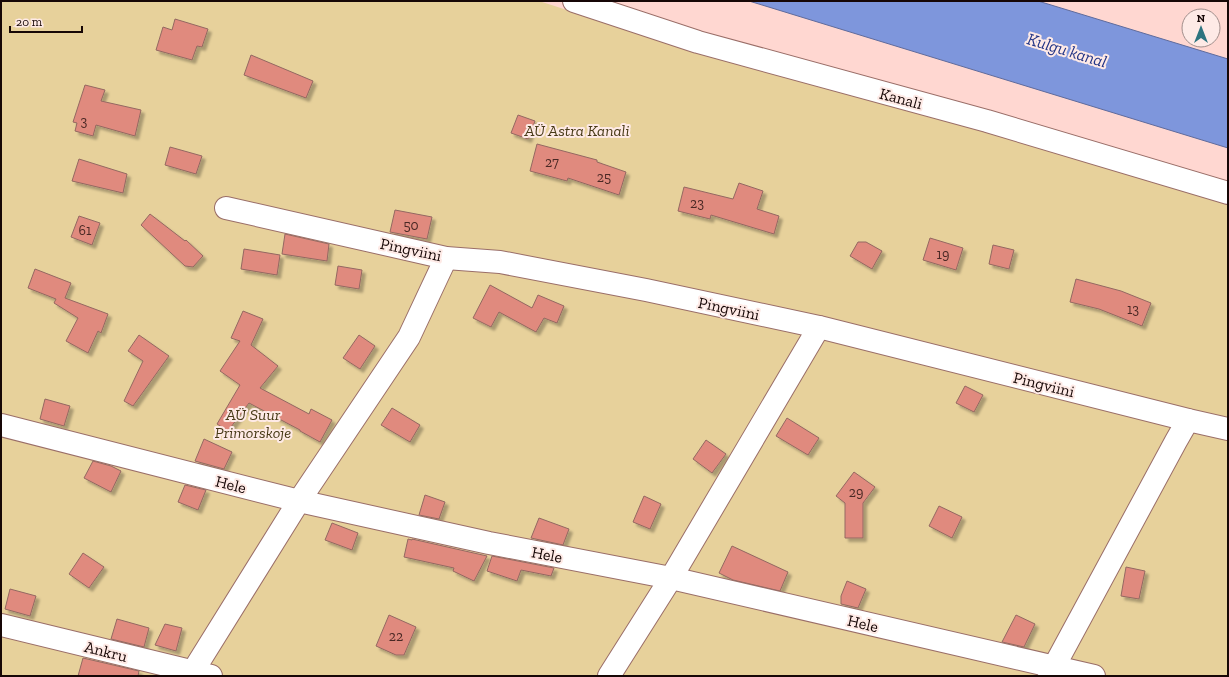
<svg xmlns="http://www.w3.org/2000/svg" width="1229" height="677" viewBox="0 0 1229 677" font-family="'Zilla Slab',serif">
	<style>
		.green { fill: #e7d19b }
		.water { fill: #7e96dc; stroke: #5f6b9c }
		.building { fill: #e08a7e; stroke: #936861; filter: url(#shadow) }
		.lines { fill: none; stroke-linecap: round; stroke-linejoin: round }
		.minor-casing { stroke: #9a6e68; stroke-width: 24 }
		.minor { stroke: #fff; stroke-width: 22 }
		.labels { text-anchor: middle; stroke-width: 4; stroke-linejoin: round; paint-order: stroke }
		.number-label { font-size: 14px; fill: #492824 }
		.street-label { font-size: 16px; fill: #170706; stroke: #feeae6 }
		.park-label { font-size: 16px; font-style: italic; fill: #483a17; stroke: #feeae6 }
		.water-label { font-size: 17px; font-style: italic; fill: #223485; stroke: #feeae6 }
	</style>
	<defs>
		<filter id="shadow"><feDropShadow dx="3.5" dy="3.5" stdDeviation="1" flood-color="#0004"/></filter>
	</defs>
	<rect width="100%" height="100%" fill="#ffd7d1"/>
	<path class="green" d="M1 1H539L629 30 1228 199V676H1Z"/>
	<path class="water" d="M749 1H1038L1228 59V148Z"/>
	<g class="building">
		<path d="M175 19 208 29 202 47 197 46 192 60 156 50 163 27 172 30Z"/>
		<path d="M251 55 313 81 306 98 244 75Z"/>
		<path d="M85 85 105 90 101 101 141 110 135 136 96 125 93 136 75 131 77 123 73 122Z"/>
		<path d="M518 115 535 121 528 139 511 133Z"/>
		<path d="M537 144 597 160V162L626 172 619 195 568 178 567 181 530 171Z"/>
		<path d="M170 147 202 156 196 174 165 165Z"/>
		<path d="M79 159 127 174 123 193 72 181Z"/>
		<path d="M739 183 763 191 757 209 779 216 774 234 711 215 710 219 678 211 684 187 733 199Z"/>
		<path d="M395 210 432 217 427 239 390 232Z"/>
		<path d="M150 214 185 241 186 240 203 256 193 267 185 266 141 225Z"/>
		<path d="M79 216 100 223 92 245 71 237Z"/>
		<path d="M285 234 329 244 327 261 282 254Z"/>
		<path d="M930 238 963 248 956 270 923 260Z"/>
		<path d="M858 242H866L882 251 872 269 850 256Z"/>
		<path d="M993 245 1014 250 1009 269 989 264Z"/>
		<path d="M244 249 280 255 277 275 241 269Z"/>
		<path d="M338 266 362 270 359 289 335 285Z"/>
		<path d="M35 269 71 283 65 298 108 314 101 333 98 331 88 353 66 341 78 318 54 303 56 299 28 288Z"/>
		<path d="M1076 279 1121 291 1151 303 1142 326 1099 309 1070 302Z"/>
		<path d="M490 285 532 308 538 295 564 306 557 323 544 318 536 332 499 312 491 327 473 318Z"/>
		<path d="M243 311 263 319 251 345 278 366 260 388 309 414 311 409 332 420 320 442 300 431V430L249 403 228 431 217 424 240 385 220 371 240 341 231 338Z"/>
		<path d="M139 335 169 356 133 406 124 401 143 361 128 351Z"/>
		<path d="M359 335 375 346 360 369 343 358Z"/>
		<path d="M965 386 983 395 974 412 956 403Z"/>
		<path d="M45 399 70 406 64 426 40 419Z"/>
		<path d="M392 408 420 425 410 442 381 425Z"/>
		<path d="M787 418 819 438 808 455 776 436Z"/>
		<path d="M204 439 232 452 224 469 195 461Z"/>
		<path d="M706 440 726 454 712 473 693 459Z"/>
		<path d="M93 461 111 466 121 471 111 492 84 478Z"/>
		<path d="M854 472 875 487 863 503V538H845V503L836 496Z"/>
		<path d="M185 485 206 490 198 510 178 502Z"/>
		<path d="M425 495 445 502 439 519 419 515Z"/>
		<path d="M644 496 661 504 650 529 633 522Z"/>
		<path d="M939 506 962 517 952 538 929 526Z"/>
		<path d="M539 518 569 529 563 545 531 538Z"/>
		<path d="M332 523 358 533 352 550 325 540Z"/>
		<path d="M408 539 412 540V539L487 556 474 581 453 571 454 568 404 557Z"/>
		<path d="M732 546 788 572 780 591 733 580 719 573Z"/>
		<path d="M83 553 104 567 89 588 69 574Z"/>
		<path d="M492 556 554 568 551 576 521 570 517 581 487 571Z"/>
		<path d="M1126 567 1145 571 1139 599 1121 596Z"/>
		<path d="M847 581 866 589 858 608 841 604V596Z"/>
		<path d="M10 589 36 596 30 616 5 609Z"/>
		<path d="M389 615 416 627 404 655H396L376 646Z"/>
		<path d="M1016 615 1035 624 1024 647 1002 642Z"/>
		<path d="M117 619 149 628 144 647 111 639Z"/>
		<path d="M165 624 182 628 176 651 155 645Z"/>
		<path d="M83 658 139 671 138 676H78Z"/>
	</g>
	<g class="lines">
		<defs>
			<g id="minor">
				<path d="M574 1 698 42 987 121 1228 193"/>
				<path d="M226 208 446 258 500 262 646 290 819 327 1188 420 1228 429"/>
				<path d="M1 425 299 501 489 543 671 578 1094 676"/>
				<path d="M1 625 211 676"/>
				<path d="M190 676 299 501 409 337 446 258"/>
				<path d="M609 676 671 578 819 327"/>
				<path d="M1049 676 1176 441 1188 420"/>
			</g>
		</defs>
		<use href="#minor" class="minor-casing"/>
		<use href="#minor" class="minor"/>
	</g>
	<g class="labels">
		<g class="number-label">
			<text x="84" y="126">3</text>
			<text x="552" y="167">27</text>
			<text x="604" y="182">25</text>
			<text x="697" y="208">23</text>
			<text x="411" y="230">50</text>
			<text x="85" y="235">61</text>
			<text x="943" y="259">19</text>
			<text x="1133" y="314">13</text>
			<text x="856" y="497">29</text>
			<text x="396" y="641">22</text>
		</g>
		<g class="street-label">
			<text transform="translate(901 98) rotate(15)" y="6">Kanali</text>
			<text transform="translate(411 249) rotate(12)" y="6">Pingviini</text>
			<text transform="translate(729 308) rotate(12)" y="6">Pingviini</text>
			<text transform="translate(1044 384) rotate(14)" y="6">Pingviini</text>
			<text transform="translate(231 484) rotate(14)" y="6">Hele</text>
			<text transform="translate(547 554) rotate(11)" y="6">Hele</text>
			<text transform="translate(863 623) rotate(13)" y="6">Hele</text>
			<text transform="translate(106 651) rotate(14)" y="6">Ankru</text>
		</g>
		<g class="park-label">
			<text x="577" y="136">AÜ Astra Kanali</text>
			<text x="253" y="420">AÜ Suur<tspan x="253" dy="18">Primorskoje</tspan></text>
		</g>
		<g class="water-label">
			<text transform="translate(1067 50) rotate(17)" y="6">Kulgu kanal</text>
		</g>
	</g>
	<rect width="1229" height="677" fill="none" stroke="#170706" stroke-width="4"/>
	<g transform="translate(1201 28)"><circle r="19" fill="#feeae6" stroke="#a28f8c"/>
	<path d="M0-3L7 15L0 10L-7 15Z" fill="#2d747f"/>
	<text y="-6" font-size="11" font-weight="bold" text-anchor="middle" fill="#170706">N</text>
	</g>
	<path d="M10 26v6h72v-6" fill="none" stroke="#170706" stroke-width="2"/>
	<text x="16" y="26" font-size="12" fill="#170706" stroke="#feeae6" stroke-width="3" paint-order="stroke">20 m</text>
</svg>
